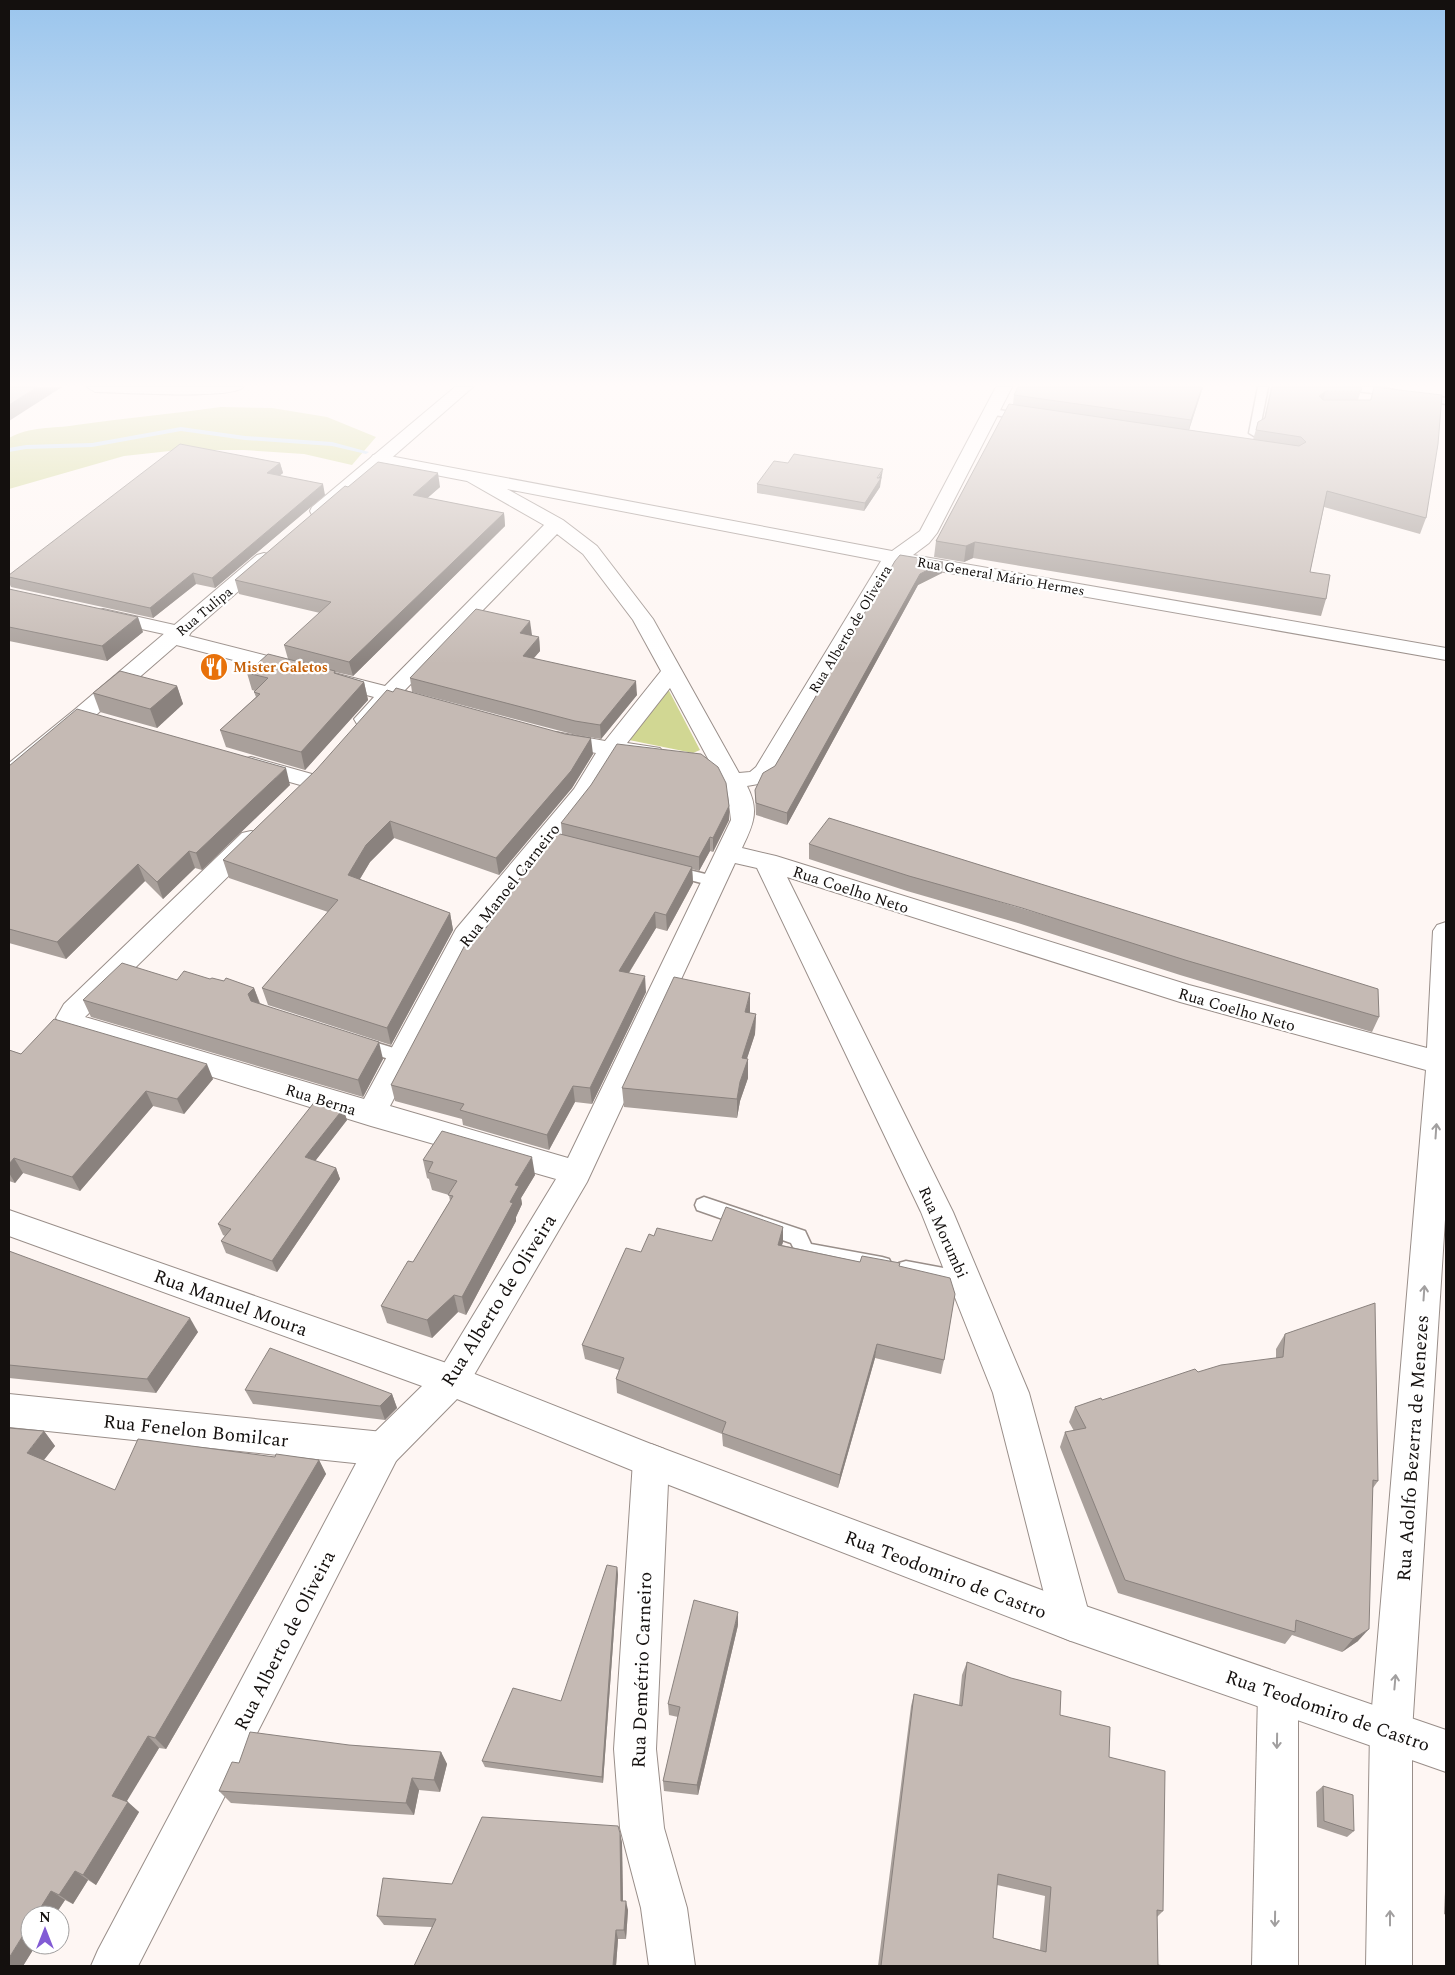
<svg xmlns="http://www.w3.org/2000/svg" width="1455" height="1975" viewBox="0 0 1455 1975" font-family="Spectral,serif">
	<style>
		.green { fill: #d1d793 }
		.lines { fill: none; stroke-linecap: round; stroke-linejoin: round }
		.stream { fill: #c6def5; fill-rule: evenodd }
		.lane-casing { stroke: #998e89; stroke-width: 3 }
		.street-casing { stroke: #998e89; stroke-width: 2 }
		.secondary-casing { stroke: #998e89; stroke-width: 2 }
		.lane { fill: #fff; fill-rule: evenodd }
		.street { fill: #fff; fill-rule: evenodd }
		.secondary { fill: #fff; fill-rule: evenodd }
		.wall { fill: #a9a09b; fill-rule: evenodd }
		.shaded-wall { fill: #8a827e }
		.building { fill: #c5bab4; stroke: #8a827e; fill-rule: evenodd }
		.oneway { stroke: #a19f9f }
		.labels { text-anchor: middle; stroke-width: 4.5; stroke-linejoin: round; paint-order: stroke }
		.far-street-label { font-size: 14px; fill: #14100e; stroke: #fff }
		.far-food-label { font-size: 14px; font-weight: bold; fill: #c56008; stroke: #fff; text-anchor: start }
		.street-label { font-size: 16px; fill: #14100e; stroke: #fff }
		.near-street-label { font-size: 19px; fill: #14100e; stroke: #fff }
	</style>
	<rect width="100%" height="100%" fill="#fef6f3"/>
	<g class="green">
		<path d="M221 407 272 408 327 417 376 437 352 465 304 454 244 450H179L124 456 9 489V438C30 426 52 429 76 425 124 418 173 414 221 407Z"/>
		<path d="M666 685 700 750 693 753 629 740Z"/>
	</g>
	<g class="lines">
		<path class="stream" d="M181 427 245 436 332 442 369 452 366 454 332 446 245 440 181 431 92 447 26 449 9 452V448L26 445 92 443Z"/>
		<defs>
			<g id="lane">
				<path d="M1258 387H1268L1259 433 1254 436 1249 433Z"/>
				<path d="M1344 387C1358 387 1390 385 1400 393L1395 396 1349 390Z"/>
				<path d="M1419 394 1446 398V404L1416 399 1414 397Z"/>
				<path d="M991 409 1026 414 1031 417 1026 420 988 414 986 412Z"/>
				<path d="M672 866 718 877 721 881 713 886 667 874 665 871 667 868Z"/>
				<path d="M361 1038 407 1052 410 1057 407 1062 401 1063 355 1048 353 1044 355 1040Z"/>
				<path d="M704 1197 805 1231 811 1244 882 1257 889 1259 892 1265 889 1271 882 1273 798 1257 791 1243 697 1210 695 1205 697 1200Z"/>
				<path d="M906 1261 965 1272 972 1274 975 1280 972 1286 965 1288 906 1277 899 1275 896 1269 899 1263Z"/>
			</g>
			<g id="street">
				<path d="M87 387H243C234 400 116 392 95 392Z"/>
				<path d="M996 387H1012L937 533 929 543 913 555 1446 648V660L899 564 892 571 773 777 764 783 747 786C760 811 753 825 742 848L776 856 1189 985 1427 1048 1433 931 1437 925 1446 922V1204L1412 1731V1966H1366L1370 1731 1426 1070 1180 1002 787 877 953 1212 1029 1393 1091 1621 1085 1635 1071 1641 1057 1635 1051 1621 993 1393 921 1212 757 868 735 863 587 1182 464 1392 452 1397 440 1392 435 1381 440 1370 556 1179 371 1126 64 1031 56 1018 64 1004 242 833 251 831 260 833 263 839 260 845 85 1017 364 1099 456 929 574 789 596 753 548 744 545 739 548 734 556 732 605 741 661 671 633 620 583 554 557 534 404 691 412 693 415 698 412 703 404 705 394 702C383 714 375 728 357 724L354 719 374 697 165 642 162 638 164 634 96 619 93 615 96 611 103 609 188 628 191 632 189 636 385 686 544 525 467 481 373 463 370 459 373 455 379 454 892 551 920 531ZM507 489 881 561 756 767 750 772 739 773 653 619 597 546 563 520ZM670 688 728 796 731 820 568 1158 390 1106 476 941 591 798 617 756 652 760 660 758 664 753 660 748 627 743Z"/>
				<path d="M251 757 319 776 323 781 319 786 311 788 243 769 239 764 243 759Z"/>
				<path d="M9 1394 383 1432 396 1437 401 1449 396 1461 383 1466 9 1427Z"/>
				<path d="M651 1444 664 1449 669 1461 656 1749 664 1828 687 1908 695 1966H649L641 1908 620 1828 614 1749 633 1461 638 1449Z"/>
				<path d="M1278 1673 1292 1679 1298 1693V1966H1252L1258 1693 1264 1679Z"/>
			</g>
			<g id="secondary">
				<path d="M455 387H473L326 515H312L310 511 312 507Z"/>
				<path d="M264 553 271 555 274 559 271 563 89 721 17 779 9 781V763L73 711 257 555Z"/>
				<path d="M9 1210 452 1365 651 1444 1071 1601 1446 1730V1772L1071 1641 651 1478 457 1399 396 1461 138 1966H91L98 1950 370 1437 422 1386 9 1236Z"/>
			</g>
		</defs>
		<use href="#lane" class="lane-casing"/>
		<use href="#street" class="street-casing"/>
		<use href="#secondary" class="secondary-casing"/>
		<use href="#lane" class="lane"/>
		<use href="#street" class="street"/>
		<use href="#secondary" class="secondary"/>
	</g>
	<g class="wall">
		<path d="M1018 387H1203L1189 430 1253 440 1258 422 1264 419 1271 387H1362L1358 400H1370L1374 387 1426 518 1420 534 1324 507 1310 572 1326 599 1321 616 973 558 964 562 934 557 936 541 1013 404 1014 395Z"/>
		<path d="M280 463 283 473 279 476 325 495 215 588 196 584 153 618 11 587 9 583V575Z"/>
		<path d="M882 477 880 480V487L864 511 757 493V484Z"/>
		<path d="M348 487H440L427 498 504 513 505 526 353 676 335 672 336 673 364 682 368 700 305 770 226 747 220 730 256 697 254 692 255 691 252 690 247 673 288 659 284 645 320 613 239 594 235 580Z"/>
		<path d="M895 561 943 562 942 573 918 585 787 825 756 815 755 790 775 766Z"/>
		<path d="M9 589 143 632 107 661 9 641Z"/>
		<path d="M532 635 531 636 539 637 540 651 534 658 637 695 601 739 576 735 412 692 410 678Z"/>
		<path d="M177 686 183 704 157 728 100 712 93 693Z"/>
		<path d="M565 734 593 754 572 788 499 875 394 838 370 862 360 879 450 913 453 930 391 1045 268 1005 262 988 328 912 229 878 223 860Z"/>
		<path d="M9 766 290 785 202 870 195 868 163 899 145 881 66 959 9 943Z"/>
		<path d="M729 806V820L713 852 710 851 699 871 692 869 693 883 667 931 656 928 629 973 646 992 592 1104 575 1102 549 1150 463 1125 462 1119 395 1101 391 1085 486 928 523 874 522 868 562 834 561 823Z"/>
		<path d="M809 844 1379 1017 1372 1032 1180 975 1018 923 907 891 809 859Z"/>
		<path d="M210 979 224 981 254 988 260 1003 383 1059 363 1097 91 1017 83 1000 177 980Z"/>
		<path d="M750 1012V1013L756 1014 755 1034 747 1058 748 1078 740 1101 737 1118 624 1107 622 1088Z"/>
		<path d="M9 1050 21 1054 213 1079 184 1114 153 1106 80 1191 23 1173 15 1183 9 1181Z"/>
		<path d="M343 1109 347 1120 315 1161 336 1168 340 1179 277 1272 226 1253 221 1241 225 1236 223 1235 218 1224Z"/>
		<path d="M423 1160 535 1175 521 1198 522 1204 516 1217V1221L466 1315 458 1312 432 1338 387 1323 381 1306 413 1262 450 1201 449 1195 432 1190 429 1179 427 1178Z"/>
		<path d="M783 1227V1242L782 1245 860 1262 899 1266 944 1360 941 1374 875 1358 838 1488 723 1446 722 1434 617 1393 616 1379 619 1370 585 1359 582 1345 641 1252 654 1236 712 1241Z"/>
		<path d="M9 1251 198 1332 156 1393 9 1378Z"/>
		<path d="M1285 1334 1378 1481 1373 1488 1358 1641 1342 1652 1292 1635 1285 1644 1118 1593 1060 1447 1065 1432 1074 1431 1069 1422 1075 1407 1276 1358V1349Z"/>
		<path d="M245 1390 392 1394 397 1408 385 1420 253 1404Z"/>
		<path d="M44 1431 55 1446 44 1460 115 1490 275 1457 319 1460 326 1474 166 1749 159 1748 126 1801 139 1812 96 1885 88 1880 73 1904 65 1900 55 1915H30V1945H36L23 1966Z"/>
		<path d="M617 1567 618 1575 603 1783 485 1767 482 1761 561 1701Z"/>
		<path d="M738 1625 698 1795 664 1791 663 1781 678 1717 669 1715 668 1704Z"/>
		<path d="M967 1662 1060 1715 1109 1757 1163 1911 1157 1917 1158 1965 1164 1966H878L911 1706 914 1694 959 1705 962 1675ZM997 1885 1045 1896 1040 1950 993 1938Z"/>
		<path d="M349 1745 441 1752 447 1764 440 1792 419 1790 414 1815 231 1803 219 1791 239 1763Z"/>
		<path d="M1323 1786 1354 1831 1347 1837 1317 1827 1316 1792Z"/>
		<path d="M620 1833 622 1843 623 1901 628 1910 626 1939H618L616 1966H414L432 1927 384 1925 377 1916 452 1884Z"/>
		<path d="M1446 1870V1915L1444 1914Z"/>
	</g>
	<g class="shaded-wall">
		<path d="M37 387H62L9 421V405Z"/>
		<path d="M1202 387H1203L1187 436 1191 420Z"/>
		<path d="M1326 391 1321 406 1319 396Z"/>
		<path d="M280 463 283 473 270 483 267 473Z"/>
		<path d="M883 469 880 487 864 511 865 503Z"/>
		<path d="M438 473 440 487 415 509 413 495Z"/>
		<path d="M323 484 325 495 215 588 212 578Z"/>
		<path d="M504 513 505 526 353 676 349 662Z"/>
		<path d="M975 542 973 558 964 562 966 546Z"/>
		<path d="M943 562 942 573 918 585 787 825V813L920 574Z"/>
		<path d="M193 573 196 584 153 618 150 608Z"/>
		<path d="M138 617 143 632 107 661 102 646Z"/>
		<path d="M530 621 532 635 522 647 520 633Z"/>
		<path d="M539 637 540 651 524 669 523 656Z"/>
		<path d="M636 681 637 695 601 739 600 725Z"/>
		<path d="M364 682 368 700 305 770 301 752Z"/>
		<path d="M177 686 183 704 157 728 150 709Z"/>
		<path d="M591 738 593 754 572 788 499 875 496 858Z"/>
		<path d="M286 768 290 785 202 870 196 853Z"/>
		<path d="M729 806V820L713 852V838Z"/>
		<path d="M390 821 394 838 370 862 352 892 348 875 366 845Z"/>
		<path d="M710 837V851L699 871V857Z"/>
		<path d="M189 851 195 868 163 899 157 882Z"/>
		<path d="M138 864 145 881 66 959 57 942Z"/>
		<path d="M692 867 693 883 667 931 666 915Z"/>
		<path d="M655 912 656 928 620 987 619 971Z"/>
		<path d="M450 913 453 930 391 1045 387 1028Z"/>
		<path d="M645 976 646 992 592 1104 590 1088Z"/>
		<path d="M254 988 260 1005 254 1011 248 994Z"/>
		<path d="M750 993V1012L745 1032V1012Z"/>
		<path d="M756 1014 755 1034 741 1077 742 1058Z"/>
		<path d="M379 1042 383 1059 363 1097 358 1080Z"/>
		<path d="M748 1059V1078L740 1101 737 1118V1099L740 1082Z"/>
		<path d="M207 1064 213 1079 184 1114 177 1099Z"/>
		<path d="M573 1086 575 1102 549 1150 547 1135Z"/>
		<path d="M146 1091 153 1106 80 1191 72 1177Z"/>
		<path d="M343 1109 347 1120 309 1169 305 1157Z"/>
		<path d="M532 1157 535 1175 521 1198 522 1204 516 1217V1221L466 1315 462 1297 515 1185Z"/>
		<path d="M14 1158 23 1173 15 1183 9 1173V1164Z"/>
		<path d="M336 1168 340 1179 277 1272 272 1261Z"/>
		<path d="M783 1227V1242L777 1259 778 1245Z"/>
		<path d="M454 1295 458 1312 432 1338 427 1320Z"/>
		<path d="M190 1318 198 1332 156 1393 147 1379Z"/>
		<path d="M877 1344 875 1358 838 1488 840 1475Z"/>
		<path d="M392 1394 397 1408 385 1420 380 1406Z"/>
		<path d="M44 1431 55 1446 38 1467 27 1453Z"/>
		<path d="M319 1460 326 1474 166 1749 155 1738Z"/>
		<path d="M617 1567 618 1575 603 1783 602 1777Z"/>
		<path d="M738 1612V1625L698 1795 697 1785Z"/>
		<path d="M1369 1629 1358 1641 1342 1652 1353 1639Z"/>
		<path d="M148 1736 159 1748 124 1806 112 1796Z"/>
		<path d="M441 1752 447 1764 440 1792 434 1780Z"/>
		<path d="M412 1778 419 1790 414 1815 406 1803Z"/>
		<path d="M128 1802 139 1812 96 1885 83 1875Z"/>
		<path d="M620 1833 622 1843 623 1910 621 1901Z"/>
		<path d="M75 1871 88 1880 73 1904 59 1895Z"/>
		<path d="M51 1891 65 1900 55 1915H36Z"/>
		<path d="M626 1901 628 1910 626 1939 624 1930Z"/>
		<path d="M30 1924V1945H36L23 1966H9V1958Z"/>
		<path d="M616 1930 618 1939 616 1966H613Z"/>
	</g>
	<g class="building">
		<path d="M9 387H37L9 405Z"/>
		<path d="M1018 387H1202L1191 420 1014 395Z"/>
		<path d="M1272 387H1362L1361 391H1326L1319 396 1323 400H1371L1374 387 1442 395 1438 444 1426 518 1327 491 1310 572 1330 575 1326 599 975 542 966 546 936 541 1009 404 1299 446 1306 442 1301 437 1256 430 1258 422 1265 418Z"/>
		<path d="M180 444 280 463 267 473 323 484 212 578 193 573 150 608 9 577V575Z"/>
		<path d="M794 454 883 469 877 478H881L865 503 757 484 774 461 788 463Z"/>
		<path d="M378 462 438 473 413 495 504 513 349 662 284 645 331 602 235 580 345 486 348 487Z"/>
		<path d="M900 555 943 562 920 574 787 813 756 803 755 790 763 773 775 766 895 561Z"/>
		<path d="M9 589 138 617 102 646 9 627Z"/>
		<path d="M476 609 530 621 520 633 539 637 523 656 636 681 600 725 575 721 410 678Z"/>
		<path d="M268 654 335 671 334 673 364 682 301 752 220 730 260 694 254 692 268 678 247 673Z"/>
		<path d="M120 671 177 686 150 709 93 693Z"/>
		<path d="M396 688 565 734 591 738 571 771 496 858 390 821 366 845 348 875 450 913 387 1028 262 988 338 900 223 860 316 770 387 690 393 692Z"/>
		<path d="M77 709 286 768 196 853 189 851 157 882 138 864 57 942 9 929V766Z"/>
		<path d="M617 744 701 754 718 767 726 783 729 806 713 838 710 837 699 857 561 823 591 785Z"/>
		<path d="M829 818 1378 989 1379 1017 1185 960 1022 908 909 876 809 844Z"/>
		<path d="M552 832 692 867 666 915 655 912 619 971 645 976 590 1088 573 1086 547 1135 460 1110 464 1104 391 1085 475 926 476 924 486 928 526 869 522 868Z"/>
		<path d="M122 963 177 980 184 971 210 979 212 978 224 981 226 978 254 988 248 994 251 1001 379 1042 358 1080 83 1000Z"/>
		<path d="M674 977 750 993 745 1012 756 1014 742 1058 748 1059 740 1082 737 1099 622 1088Z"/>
		<path d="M54 1019 207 1064 177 1099 146 1091 72 1177 14 1158 9 1164V1050L21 1054Z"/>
		<path d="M316 1100 343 1109 305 1157 336 1168 272 1261 221 1241 231 1229 218 1224Z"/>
		<path d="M442 1131 532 1157 515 1185 519 1186 510 1202 513 1203 462 1297 454 1295 427 1320 381 1306 408 1261 413 1262 453 1196 448 1195 457 1181 428 1172 433 1162 423 1160Z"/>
		<path d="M726 1207 783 1227 778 1245 860 1262 862 1256 900 1263 899 1266 950 1278 955 1294 944 1360 877 1344 840 1475 722 1433 726 1422 616 1379 624 1358 582 1345 626 1248 641 1252 649 1234 654 1236 657 1228 712 1241Z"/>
		<path d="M9 1251 190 1318 147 1379 9 1365Z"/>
		<path d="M1375 1303 1378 1481 1373 1480 1369 1629 1353 1639 1296 1620 1295 1632 1125 1580 1065 1432 1086 1428 1075 1407 1101 1398 1102 1400 1195 1369 1198 1372 1221 1365 1283 1357 1285 1334Z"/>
		<path d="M270 1348 392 1394 380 1406 245 1390Z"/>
		<path d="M9 1428 44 1431 27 1453 115 1490 138 1439 275 1457 276 1454 319 1460 155 1738 148 1736 112 1796 128 1802 83 1875 75 1871 59 1895 51 1891 36 1915H30V1924L9 1958Z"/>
		<path d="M607 1565 617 1567 602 1777 482 1761 513 1688 561 1701Z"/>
		<path d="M694 1600 738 1612 697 1785 663 1781 680 1707 668 1704Z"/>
		<path d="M967 1662 1011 1678 1061 1691 1060 1715 1110 1727 1109 1757 1165 1771 1163 1911 1157 1910 1158 1965 1164 1966H881L914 1694 962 1706ZM998 1874 1051 1887 1046 1952 993 1938Z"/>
		<path d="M250 1732 349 1745 441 1752 434 1780 412 1778 406 1803 219 1791 232 1762 239 1763Z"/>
		<path d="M1323 1786 1353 1795 1354 1831 1324 1821Z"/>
		<path d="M482 1817 618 1826 620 1833 621 1901H626L624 1930H616L613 1966H414L436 1919 377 1916 383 1878 452 1884Z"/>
	</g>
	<defs><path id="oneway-shaft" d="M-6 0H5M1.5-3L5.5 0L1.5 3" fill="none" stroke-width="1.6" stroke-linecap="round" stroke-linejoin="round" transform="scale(1.25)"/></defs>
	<g class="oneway">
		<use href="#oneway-shaft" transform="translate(1436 1131) rotate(-86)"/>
		<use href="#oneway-shaft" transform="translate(1424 1293) rotate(-86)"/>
		<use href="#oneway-shaft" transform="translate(1395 1682) rotate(-85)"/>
		<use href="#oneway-shaft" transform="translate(1277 1741) rotate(91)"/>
		<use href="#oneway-shaft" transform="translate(1390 1918) rotate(-90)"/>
		<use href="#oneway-shaft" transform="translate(1275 1919) rotate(91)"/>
	</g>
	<linearGradient id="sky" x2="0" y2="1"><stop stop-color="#9ac5ed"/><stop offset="0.58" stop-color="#fffbfa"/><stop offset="1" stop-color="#fffbfa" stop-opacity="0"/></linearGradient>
	<rect width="1455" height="664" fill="url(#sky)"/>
	<defs>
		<symbol id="restaurant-disc" viewBox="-11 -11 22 22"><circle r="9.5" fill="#e8710a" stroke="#fff"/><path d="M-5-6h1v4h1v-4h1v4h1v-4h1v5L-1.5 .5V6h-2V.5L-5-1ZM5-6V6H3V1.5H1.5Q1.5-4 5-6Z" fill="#fff"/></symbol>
	</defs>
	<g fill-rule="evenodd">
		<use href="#restaurant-disc" x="198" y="651" width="32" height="32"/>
	</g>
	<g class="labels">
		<g class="far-street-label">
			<text transform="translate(1001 576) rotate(10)" y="5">Rua General Mário Hermes</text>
			<text transform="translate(204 611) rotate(-40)" y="5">Rua Tulipa</text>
			<text transform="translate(850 629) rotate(-59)" y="5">Rua Alberto de Oliveira</text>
		</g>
		<g class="far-food-label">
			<text x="233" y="672">Mister Galetos</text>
		</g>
		<g class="street-label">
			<text transform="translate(509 885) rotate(-52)" y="6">Rua Manoel Carneiro</text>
			<text transform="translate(851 889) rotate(18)" y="6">Rua Coelho Neto</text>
			<text transform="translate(1237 1009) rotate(16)" y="6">Rua Coelho Neto</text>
			<text transform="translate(321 1099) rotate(17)" y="6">Rua Berna</text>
			<text transform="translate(944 1232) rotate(66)" y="6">Rua Morumbi</text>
		</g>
		<g class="near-street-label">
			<text transform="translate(498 1300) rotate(-58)" y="7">Rua Alberto de Oliveira</text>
			<text transform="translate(231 1302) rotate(20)" y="7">Rua Manuel Moura</text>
			<text transform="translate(196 1430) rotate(6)" y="7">Rua Fenelon Bomilcar</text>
			<text transform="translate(1412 1448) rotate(-86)" y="7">Rua Adolfo Bezerra de Menezes</text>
			<text transform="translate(946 1574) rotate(21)" y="7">Rua Teodomiro de Castro</text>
			<text transform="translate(284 1640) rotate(-63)" y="7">Rua Alberto de Oliveira</text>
			<text transform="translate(641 1670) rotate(-88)" y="7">Rua Demétrio Carneiro</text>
			<text transform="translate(1328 1710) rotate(19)" y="7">Rua Teodomiro de Castro</text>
		</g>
	</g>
	<rect width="1455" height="1975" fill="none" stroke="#14100e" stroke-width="20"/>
	<g transform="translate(45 1930)"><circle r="24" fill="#ffffff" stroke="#a19f9f"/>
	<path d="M0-4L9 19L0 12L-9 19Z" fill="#825bd5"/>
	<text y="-8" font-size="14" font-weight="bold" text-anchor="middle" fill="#14100e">N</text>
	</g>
</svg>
